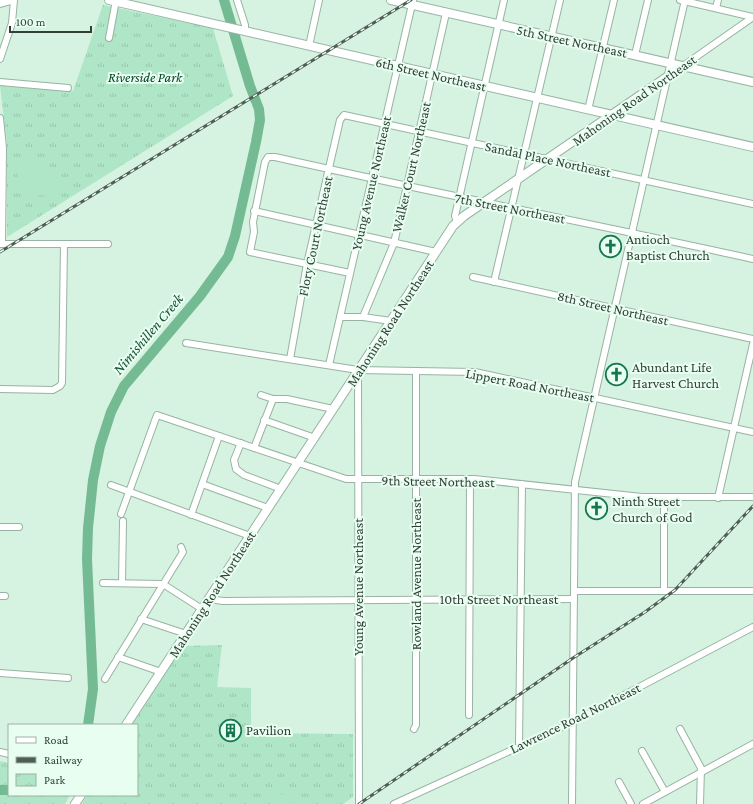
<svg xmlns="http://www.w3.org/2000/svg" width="753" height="804" viewBox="0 0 753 804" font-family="'Crimson Pro',serif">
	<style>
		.park { fill: url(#park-tufts) }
		.pitch { fill: #afe6c7 }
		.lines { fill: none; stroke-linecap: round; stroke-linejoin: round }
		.river { stroke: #74bb94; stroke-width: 10 }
		.minor-casing { stroke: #98b3a3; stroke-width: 8 }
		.major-casing { stroke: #98b3a3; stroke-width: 10 }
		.minor { stroke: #fff; stroke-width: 6 }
		.major { stroke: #fff; stroke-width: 8 }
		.rail-casing { stroke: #4f5d54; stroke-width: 3 }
		.rail { stroke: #e7fef0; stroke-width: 1.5; stroke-dasharray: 4.5; stroke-linecap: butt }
		.labels { text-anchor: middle; stroke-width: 4; stroke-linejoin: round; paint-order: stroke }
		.street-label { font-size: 14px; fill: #333e37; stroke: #e7fef0 }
		.park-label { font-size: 14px; font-style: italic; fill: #034027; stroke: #e7fef0 }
		.poi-label { font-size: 14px; fill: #333e37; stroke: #e7fef0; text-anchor: start }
		.water-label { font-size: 15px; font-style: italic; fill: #184f35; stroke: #e7fef0 }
	</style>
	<defs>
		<pattern id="park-tufts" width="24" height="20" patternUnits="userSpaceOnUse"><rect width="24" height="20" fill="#afe6c7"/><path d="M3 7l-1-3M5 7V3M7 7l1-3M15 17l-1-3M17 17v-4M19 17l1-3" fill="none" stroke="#97c6ac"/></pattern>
	</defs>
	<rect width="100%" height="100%" fill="#d6f3e1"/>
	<g class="park">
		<path d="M103 5 213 28 233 96 7 237V143L0 86 73 91Z"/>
		<path d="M222 645 217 687 251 688V733L353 734V797L343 804H82L87 795H137V725H132L183 646Z"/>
		<path d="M0 761 9 763V795H70L65 804H0Z"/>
	</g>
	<g class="pitch">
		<path d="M28 160 48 164 58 181V195L22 196 15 165Z"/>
		<path d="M273 792 294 797 293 804 271 803Z"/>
	</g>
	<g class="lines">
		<g class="river">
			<path d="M88 725 93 689 87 559 88 528 93 480 100 446 111 412 124 386 200 296 228 257 235 236 256 142 260 120 259 109 250 86 224 0"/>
			<path d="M0 790H9"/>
		</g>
		<defs>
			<g id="minor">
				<path d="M237 0 245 25V31"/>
				<path d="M680 0 753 17"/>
				<path d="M716 8 718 0"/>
				<path d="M109 38 116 0"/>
				<path d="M309 46 319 0"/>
				<path d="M635 55 648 0"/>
				<path d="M0 59 12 23 14 0"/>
				<path d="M683 66 753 17"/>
				<path d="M0 82 68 88"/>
				<path d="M588 110 614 0"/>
				<path d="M0 118 3 148 2 244"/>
				<path d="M254 211 436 252"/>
				<path d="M457 222 455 216 504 0"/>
				<path d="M0 244H108"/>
				<path d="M350 273 250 252 254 232 253 222 265 162 268 157H275C434 193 594 224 753 259"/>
				<path d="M473 277 753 339"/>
				<path d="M494 282 560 0"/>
				<path d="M340 317H363L391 321"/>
				<path d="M363 317 394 243 446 13"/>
				<path d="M186 343 358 370 475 372 753 432"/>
				<path d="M290 359 307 264 340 120 344 115 753 204"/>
				<path d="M329 365 413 0"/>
				<path d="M358 372 359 804"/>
				<path d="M0 389 53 390 60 386 62 383 64 244"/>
				<path d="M261 395 273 399H287L333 409"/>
				<path d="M264 420 315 438"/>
				<path d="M241 443 234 460 236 469 244 475 281 489"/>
				<path d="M254 448 273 399"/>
				<path d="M202 484 268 508"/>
				<path d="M111 485 250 536"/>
				<path d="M718 498 753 344"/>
				<path d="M121 514 157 415 346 479H474L642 497H753"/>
				<path d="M191 515 219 436"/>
				<path d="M0 527H19"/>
				<path d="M103 583 163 584 202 609"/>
				<path d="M122 583 123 521"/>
				<path d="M664 590V498"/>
				<path d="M574 591H753"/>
				<path d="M0 596H5"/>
				<path d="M209 599 223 601 574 599"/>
				<path d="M141 619 186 634"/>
				<path d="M118 657 161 672"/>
				<path d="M0 673 68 678"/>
				<path d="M105 679 183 552 181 547"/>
				<path d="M469 715 470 479"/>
				<path d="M414 729 416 725V371"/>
				<path d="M680 729 701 768 700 804"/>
				<path d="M519 746 522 484"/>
				<path d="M642 751 665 792"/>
				<path d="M0 752 9 754"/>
				<path d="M619 782 631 804"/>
				<path d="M394 804 573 722 753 627"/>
				<path d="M572 804 575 482 685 0"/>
				<path d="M643 804 753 744"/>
			</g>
			<g id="major">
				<path d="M109 0 753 147"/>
				<path d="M391 0 753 82"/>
				<path d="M0 3 11 0"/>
				<path d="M126 725 453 226 464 216 683 66"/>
				<path d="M75 804 81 795"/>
			</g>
		</defs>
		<use href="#minor" class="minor-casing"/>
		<use href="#major" class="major-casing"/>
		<use href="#minor" class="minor"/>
		<use href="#major" class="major"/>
		<defs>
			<g id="rail">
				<path d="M0 252 411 0"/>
				<path d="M359 804 573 658 645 612 675 590 753 506"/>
			</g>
		</defs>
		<use href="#rail" class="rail-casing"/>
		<use href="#rail" class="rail"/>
	</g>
	<defs>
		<symbol id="church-ring" viewBox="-11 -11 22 22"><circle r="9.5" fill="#e7fef0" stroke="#16764d" stroke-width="1.5"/><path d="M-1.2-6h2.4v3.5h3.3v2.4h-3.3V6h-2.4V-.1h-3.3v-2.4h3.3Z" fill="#16764d"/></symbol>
		<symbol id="building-ring" viewBox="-11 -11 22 22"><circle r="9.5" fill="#e7fef0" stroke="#16764d" stroke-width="1.5"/><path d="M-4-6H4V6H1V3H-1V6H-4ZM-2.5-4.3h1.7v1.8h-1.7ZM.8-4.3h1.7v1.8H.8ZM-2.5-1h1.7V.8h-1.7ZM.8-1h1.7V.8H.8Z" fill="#16764d"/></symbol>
	</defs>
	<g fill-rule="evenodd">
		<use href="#church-ring" x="598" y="234" width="25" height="25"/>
		<use href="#church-ring" x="604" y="362" width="25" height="25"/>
		<use href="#church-ring" x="584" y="496" width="25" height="25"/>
		<use href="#building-ring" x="218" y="718" width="25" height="25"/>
	</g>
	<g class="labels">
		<g class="street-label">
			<text transform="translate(572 41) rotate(12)" y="5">5th Street Northeast</text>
			<text transform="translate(431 74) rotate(13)" y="5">6th Street Northeast</text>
			<text transform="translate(634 100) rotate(-35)" y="5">Mahoning Road Northeast</text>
			<text transform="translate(548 159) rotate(12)" y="5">Sandal Place Northeast</text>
			<text transform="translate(411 167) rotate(-77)" y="5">Walker Court Northeast</text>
			<text transform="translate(371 183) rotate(-77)" y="5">Young Avenue Northeast</text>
			<text transform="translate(510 208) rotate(11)" y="5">7th Street Northeast</text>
			<text transform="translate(315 236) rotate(-78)" y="5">Flory Court Northeast</text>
			<text transform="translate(613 308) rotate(13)" y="5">8th Street Northeast</text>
			<text transform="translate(390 323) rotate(-57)" y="5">Mahoning Road Northeast</text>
			<text transform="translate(530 385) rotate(11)" y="5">Lippert Road Northeast</text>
			<text transform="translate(438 481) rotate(1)" y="5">9th Street Northeast</text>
			<text transform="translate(416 574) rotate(-90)" y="5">Rowland Avenue Northeast</text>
			<text transform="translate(358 587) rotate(-90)" y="5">Young Avenue Northeast</text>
			<text transform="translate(212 594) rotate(-57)" y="5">Mahoning Road Northeast</text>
			<text x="499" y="604">10th Street Northeast</text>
			<text transform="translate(575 718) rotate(-26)" y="5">Lawrence Road Northeast</text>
		</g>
		<g class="park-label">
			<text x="145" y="82">Riverside Park</text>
		</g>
		<g class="poi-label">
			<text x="626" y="244">Antioch<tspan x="626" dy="16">Baptist Church</tspan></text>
			<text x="632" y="372">Abundant Life<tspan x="632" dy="16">Harvest Church</tspan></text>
			<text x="612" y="506">Ninth Street<tspan x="612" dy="16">Church of God</tspan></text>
			<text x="246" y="735">Pavilion</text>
		</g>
		<g class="water-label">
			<text transform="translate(148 334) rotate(-50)" y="5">Nimishillen Creek</text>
		</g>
	</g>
	<rect x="8" y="724" width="130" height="72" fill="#e7fef0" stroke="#9fb1a6"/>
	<rect x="16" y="737" width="20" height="6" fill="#ffffff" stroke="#9fb1a6"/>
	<text x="44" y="744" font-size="12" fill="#333e37">Road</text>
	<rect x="16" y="757" width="20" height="6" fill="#4f5d54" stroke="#9fb1a6"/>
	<text x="44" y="764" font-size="12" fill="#333e37">Railway</text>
	<rect x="16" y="774" width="20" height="12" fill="url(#park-tufts)" stroke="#9fb1a6"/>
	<text x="44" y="784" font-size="12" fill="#333e37">Park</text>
	<path d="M10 26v6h81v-6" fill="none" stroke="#333e37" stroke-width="2"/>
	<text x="16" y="26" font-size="12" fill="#333e37" stroke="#e7fef0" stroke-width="3" paint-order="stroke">100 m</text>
</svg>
